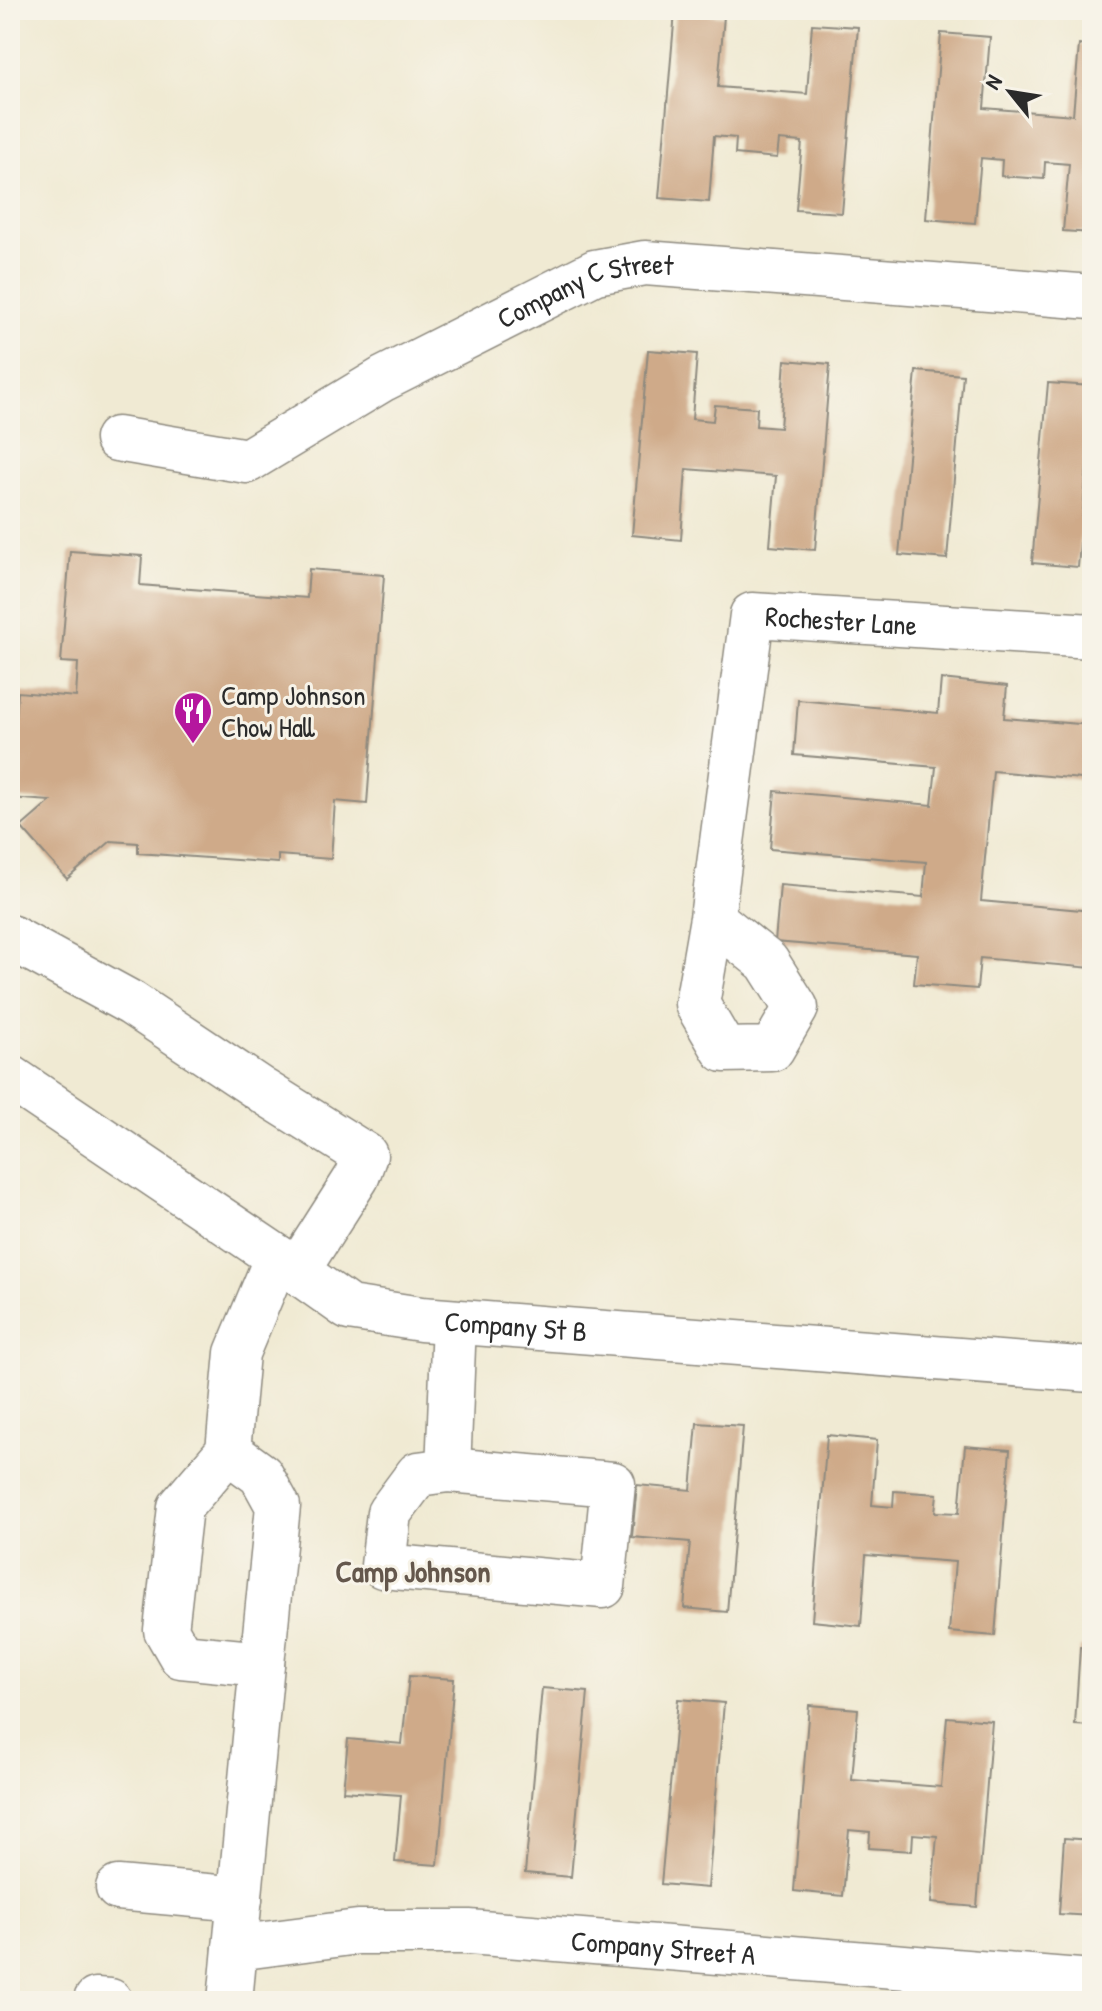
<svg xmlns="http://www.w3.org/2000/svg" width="1102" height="2011" viewBox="0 0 1102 2011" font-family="'Patrick Hand',sans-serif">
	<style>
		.building { fill: #cfaa89 }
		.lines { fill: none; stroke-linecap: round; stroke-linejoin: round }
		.minor-casing { stroke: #8e8a7f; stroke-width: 47 }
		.minor { stroke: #fff; stroke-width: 44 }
		.labels { text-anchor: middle; stroke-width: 6; stroke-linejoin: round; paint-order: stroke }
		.street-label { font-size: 28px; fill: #2b2b2b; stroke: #f7f3e8 }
		.poi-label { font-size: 28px; fill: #2b2b2b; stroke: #f7f3e8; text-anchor: start }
		.neighbourhood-label { font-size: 30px; font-weight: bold; fill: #64574c; stroke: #f7f3e8 }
	</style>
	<rect width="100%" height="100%" fill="#f7f3e8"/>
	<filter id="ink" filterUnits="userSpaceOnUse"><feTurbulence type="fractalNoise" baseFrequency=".0125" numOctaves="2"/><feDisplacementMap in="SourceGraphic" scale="16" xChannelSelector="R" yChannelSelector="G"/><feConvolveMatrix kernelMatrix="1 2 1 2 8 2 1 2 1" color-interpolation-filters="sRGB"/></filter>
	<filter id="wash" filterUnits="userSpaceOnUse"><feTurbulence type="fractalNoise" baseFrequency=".006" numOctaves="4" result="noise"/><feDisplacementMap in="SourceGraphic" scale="32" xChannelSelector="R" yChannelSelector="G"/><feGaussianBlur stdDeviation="1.8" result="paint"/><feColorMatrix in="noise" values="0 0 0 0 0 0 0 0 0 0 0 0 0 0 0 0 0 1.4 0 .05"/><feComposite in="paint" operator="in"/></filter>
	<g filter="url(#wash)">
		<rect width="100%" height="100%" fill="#f0ead3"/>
		<g id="blocks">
			<g class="building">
				<path d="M675 12 724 16 718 87 807 94 812 24 858 27 842 213 796 210 802 142 779 140 777 158 735 154 736 138 714 136 709 202 659 198Z"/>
				<path d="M941 33 990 37 984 108 1073 115 1079 45 1092 46V233L1063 231 1069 164 1045 162 1044 179 1001 176 1002 160 981 158 975 223 926 219Z"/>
				<path d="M648 350 697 354 692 419 713 421 715 405 757 408 756 426 780 428 785 360 830 364 815 550 770 546 776 476 686 469 681 540 632 535Z"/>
				<path d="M916 371 963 375 947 559 899 555Z"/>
				<path d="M1048 383 1092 386V411L1078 567 1032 563Z"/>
				<path d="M70 551 142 556 140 585 307 598 309 569 384 575 367 804 335 801 331 859 278 855V863L138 853V843L111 841 67 879 21 827 51 801 10 798 18 692 76 697 78 663 61 662Z"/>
				<path d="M941 679 1007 686 1004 718 1092 725V780L993 771 981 901 1092 911V968L980 958 977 989 914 984 917 954 775 942 780 885 923 897 926 862 770 849 775 791 932 805 936 767 794 755 798 700 938 713Z"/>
				<path d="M697 1423 743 1426 727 1612 684 1608 690 1542 632 1537 637 1485 691 1490Z"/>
				<path d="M827 1435 877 1440 872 1505 893 1507 894 1491 937 1494 935 1512 959 1513 965 1446 1010 1450 995 1636 949 1632 955 1562 866 1555 861 1626 812 1621Z"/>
				<path d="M1080 1647 1092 1648V1726L1075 1725Z"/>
				<path d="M409 1676 454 1679 438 1865 395 1862 401 1795 343 1791 348 1739 402 1744Z"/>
				<path d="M542 1688 588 1692 571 1877 525 1873Z"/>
				<path d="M678 1699 724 1703 708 1888 661 1884Z"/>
				<path d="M809 1705 858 1709 852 1780 941 1787 947 1717 992 1721 977 1907 931 1903 937 1836 913 1834 912 1851 869 1848 870 1832 849 1830 843 1896 794 1891Z"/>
				<path d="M1064 1838 1092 1840V1916L1059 1914Z"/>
			</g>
		</g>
	</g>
	<g filter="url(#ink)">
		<use href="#blocks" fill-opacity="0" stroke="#8e8a7f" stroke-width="2"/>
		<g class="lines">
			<defs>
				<g id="minor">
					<path id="s1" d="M117 439 247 461 383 379 595 272 645 263 1092 297"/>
					<path id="s2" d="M712 918 767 962 796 1008 772 1049 724 1050 697 1004 712 918 752 615 1092 636"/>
					<path d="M10 937 131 1003 263 1091 365 1155 357 1177 297 1271"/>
					<path id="s3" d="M10 1077 277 1257 349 1308 421 1319 1092 1370"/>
					<path d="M228 1451 261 1475 278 1506 262 1664 181 1656 166 1630 180 1507 228 1451 237 1353 277 1257"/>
					<path d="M448 1470 613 1484 603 1586 383 1566 389 1513 418 1474Z"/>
					<path d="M448 1470 454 1322"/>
					<path d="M118 1888 240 1899"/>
					<path id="s4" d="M235 1948 358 1932H469L1092 1982"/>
					<path d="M96 2000 110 2001"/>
					<path d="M230 2001 262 1664"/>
				</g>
			</defs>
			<use href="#minor" class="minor-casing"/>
			<use href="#minor" class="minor"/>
		</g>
	</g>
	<defs>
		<symbol id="restaurant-pin" viewBox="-11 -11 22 30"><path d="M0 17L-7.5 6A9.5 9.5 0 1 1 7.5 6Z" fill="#b5179e" stroke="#f7f3e8"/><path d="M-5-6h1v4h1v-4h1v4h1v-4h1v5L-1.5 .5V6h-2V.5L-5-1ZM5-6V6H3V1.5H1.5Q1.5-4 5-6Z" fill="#fff"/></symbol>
	</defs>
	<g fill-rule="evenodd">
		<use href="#restaurant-pin" x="171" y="689" width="44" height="60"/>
	</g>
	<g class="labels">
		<g class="street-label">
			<text dy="10" stroke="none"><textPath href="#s1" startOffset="514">Company C Street</textPath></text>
			<text dy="10" stroke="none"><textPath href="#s2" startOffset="756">Rochester Lane</textPath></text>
			<text dy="10" stroke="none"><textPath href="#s3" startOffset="578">Company St B</textPath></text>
			<text dy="10" stroke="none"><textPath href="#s4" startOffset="430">Company Street A</textPath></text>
		</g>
		<g class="poi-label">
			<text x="221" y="705">Camp Johnson<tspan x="221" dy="32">Chow Hall</tspan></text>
		</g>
		<g class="neighbourhood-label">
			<text x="413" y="1582">Camp Johnson</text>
		</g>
	</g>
	<rect width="1102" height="2011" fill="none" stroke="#f7f3e8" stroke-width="40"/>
	<g transform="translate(1010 92) rotate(300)" stroke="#f7f3e8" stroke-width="6" paint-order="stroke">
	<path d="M0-6L14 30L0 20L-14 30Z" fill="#2b2b2b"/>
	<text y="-12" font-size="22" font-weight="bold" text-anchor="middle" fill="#2b2b2b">N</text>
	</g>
</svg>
